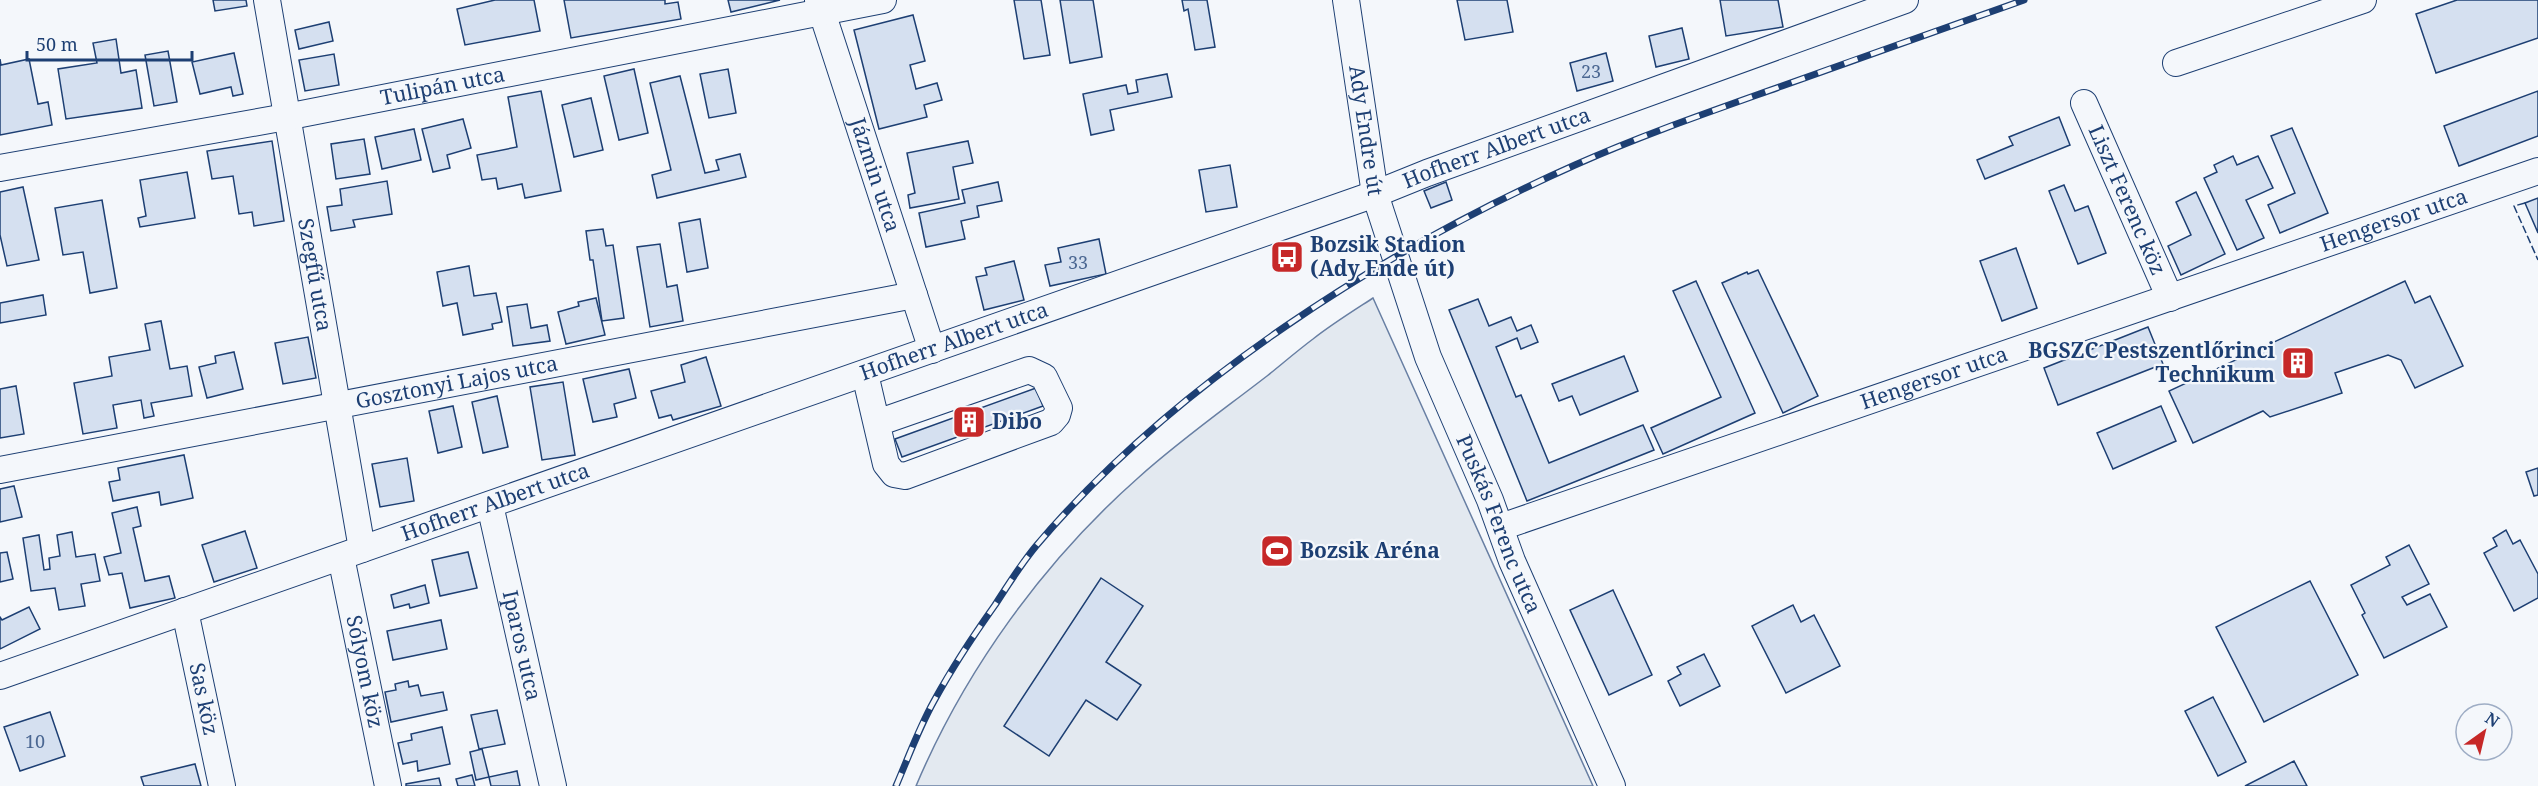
<svg xmlns="http://www.w3.org/2000/svg" width="2538" height="786" viewBox="0 0 2538 786" font-family="'Noto Serif',serif">
	<style>
		.green { fill: #e3e9f0; stroke: #687fa3; stroke-width: 1.5 }
		.building { fill: #d5e0f0; stroke: #1d3f73; stroke-width: 1.5 }
		.lines { fill: none; stroke-linecap: round; stroke-linejoin: round }
		.minor-casing { stroke: #1d3f73; stroke-width: 28 }
		.minor { stroke: #f4f7fb; stroke-width: 26 }
		.rail-casing { stroke: #1d3f73; stroke-width: 7 }
		.rail { stroke: #f4f7fb; stroke-width: 4.5; stroke-dasharray: 14; stroke-linecap: butt }
		.fence { stroke: #1d3f73; stroke-width: 1.5; stroke-dasharray: 8 3; stroke-linecap: butt }
		.labels { text-anchor: middle; stroke-width: 4.5; stroke-linejoin: round; paint-order: stroke }
		.number-label { font-size: 18px; fill: #4b6792 }
		.street-label { font-size: 21px; fill: #1d3f73; stroke: #f4f7fb }
		.poi-label { font-size: 21px; font-weight: bold; fill: #1d3f73; stroke: #f4f7fb; text-anchor: start }
	</style>
	<rect width="100%" height="100%" fill="#f4f7fb"/>
	<path class="green" d="M1373 298 1593 786H916C965 670 1044 561 1138 478 1179 441 1223 410 1267 376 1282 364 1297 351 1313 339 1332 324 1353 311 1373 298Z"/>
	<g class="building">
		<path d="M213 0H246L247 6 215 11Z"/>
		<path d="M495 0H534L540 31 465 45 457 9Z"/>
		<path d="M564 0H665V4L678 2 681 19 571 38Z"/>
		<path d="M728 0H780L731 12Z"/>
		<path d="M1014 0H1041L1050 55 1024 59Z"/>
		<path d="M1060 0H1093L1102 57 1070 63Z"/>
		<path d="M1182 0H1207L1215 47 1195 50 1188 9 1184 11Z"/>
		<path d="M1457 0H1507L1513 32 1465 40Z"/>
		<path d="M1720 0H1778L1783 27 1726 36Z"/>
		<path d="M2457 0H2538V38L2436 73 2416 14Z"/>
		<path d="M913 15 925 61 910 65 916 89 937 83 942 100 924 105 927 117 879 129 854 30Z"/>
		<path d="M329 22 333 41 299 49 295 30Z"/>
		<path d="M1682 28 1689 59 1656 67 1649 36Z"/>
		<path d="M116 39 121 73 136 70 142 108 66 119 58 69 97 63 93 43Z"/>
		<path d="M168 51 177 102 154 106 145 55Z"/>
		<path d="M234 53 243 94 233 96 231 87 200 94 192 62Z"/>
		<path d="M1606 53 1613 81 1577 91 1570 63Z"/>
		<path d="M334 54 339 85 305 91 299 60Z"/>
		<path d="M0 59 1 65 29 59 38 104 48 102 52 125 0 135Z"/>
		<path d="M634 69 648 133 619 140 604 76Z"/>
		<path d="M728 69 736 113 709 118 700 74Z"/>
		<path d="M1167 74 1172 97 1110 110 1114 130 1091 135 1083 94 1126 85 1128 94 1138 92 1136 80Z"/>
		<path d="M680 76 705 173 719 170 716 160 740 154 746 177 657 198 652 175 671 170 650 83Z"/>
		<path d="M541 91 561 191 525 198 522 184 498 189 496 178 482 180 477 155 517 147 508 97Z"/>
		<path d="M2538 91V136L2459 166 2444 126Z"/>
		<path d="M591 98 603 150 574 157 562 105Z"/>
		<path d="M2059 117 2070 145 1985 179 1977 160 2013 145 2009 137Z"/>
		<path d="M463 119 471 148 447 155 450 168 433 172 422 129Z"/>
		<path d="M2292 128 2328 213 2280 233 2268 205 2295 193 2271 136Z"/>
		<path d="M414 129 421 160 382 169 375 137Z"/>
		<path d="M364 139 370 174 336 179 331 144Z"/>
		<path d="M272 141 284 221 254 226 252 212 239 214 233 176 212 179 207 151Z"/>
		<path d="M968 141 973 163 953 167 959 199 910 208 908 195 915 193 907 153Z"/>
		<path d="M2233 156 2237 165 2258 156 2273 188 2246 200 2264 238 2237 250 2204 178 2217 172 2214 165Z"/>
		<path d="M1230 165 1237 207 1206 212 1199 170Z"/>
		<path d="M187 172 195 218 140 227 138 218 146 216 140 180Z"/>
		<path d="M387 181 392 214 353 220 355 227 331 231 327 207 342 205 340 189Z"/>
		<path d="M998 182 1002 201 977 206 979 217 961 221 965 239 926 247 919 213 965 203 962 190Z"/>
		<path d="M1446 182 1452 200 1431 208 1424 191Z"/>
		<path d="M2064 185 2075 211 2088 206 2106 253 2078 264 2049 191Z"/>
		<path d="M23 187 39 260 7 266 0 235V192Z"/>
		<path d="M2196 192 2225 254 2181 275 2168 246 2191 235 2176 202Z"/>
		<path d="M2538 198V233L2525 203Z"/>
		<path d="M102 200 117 288 90 293 83 252 63 255 55 208Z"/>
		<path d="M700 219 708 268 687 272 679 223Z"/>
		<path d="M603 229 606 246 613 245 624 318 602 321 593 260H590L586 231Z"/>
		<path d="M1099 239 1106 274 1050 286 1045 265 1061 262 1058 248Z"/>
		<path d="M660 244 667 287 677 285 683 321 650 327 637 247Z"/>
		<path d="M2016 248 2037 308 2002 321 1980 261Z"/>
		<path d="M1014 261 1024 300 984 310 976 277 987 275 985 268Z"/>
		<path d="M469 266 474 296 496 293 502 322 492 324 493 329 463 335 457 303 443 306 437 272Z"/>
		<path d="M1758 270 1818 396 1783 413 1722 283 1747 272 1748 274Z"/>
		<path d="M1696 281 1755 413 1663 454 1651 428 1721 397 1673 291Z"/>
		<path d="M2405 281 2415 303 2430 296 2463 366 2415 388 2401 360 2388 355 2335 373 2342 393 2270 417 2263 411 2193 443 2169 391Z"/>
		<path d="M43 295 46 315 0 323V303Z"/>
		<path d="M596 298 605 335 566 344 558 312 579 306 578 302Z"/>
		<path d="M1478 299 1489 326 1511 317 1517 331 1531 325 1538 342 1521 349 1517 338 1496 347 1516 397 1521 395 1549 463 1643 425 1654 450 1527 501 1449 310Z"/>
		<path d="M527 304 531 328 547 325 550 341 513 346 507 307Z"/>
		<path d="M161 321 170 369 187 366 192 396 151 403 154 416 144 418 141 400 113 405 117 428 83 434 74 383 112 376 109 357 150 350 145 324Z"/>
		<path d="M2148 327 2163 364 2058 405 2044 368Z"/>
		<path d="M308 337 316 378 283 384 275 343Z"/>
		<path d="M234 352 243 389 207 398 199 367 216 363 215 356Z"/>
		<path d="M1624 356 1638 391 1580 415 1572 396 1559 401 1552 384Z"/>
		<path d="M706 357 721 406 673 420 671 415 659 418 651 391 685 382 681 365Z"/>
		<path d="M629 369 636 398 614 404 617 417 593 422 583 379Z"/>
		<path d="M563 382 575 455 542 460 530 387Z"/>
		<path d="M16 386 24 434 0 438V389Z"/>
		<path d="M1036 388 1043 406 902 457 895 439Z"/>
		<path d="M497 396 508 447 483 453 472 402Z"/>
		<path d="M453 406 462 447 438 453 429 411Z"/>
		<path d="M2161 406 2176 441 2113 469 2097 433Z"/>
		<path d="M184 455 193 498 161 505 159 492 113 501 109 482 120 480 118 468Z"/>
		<path d="M407 458 414 501 380 507 372 464Z"/>
		<path d="M2538 468V495L2534 496 2526 472Z"/>
		<path d="M14 486 22 517 0 522V489Z"/>
		<path d="M137 507 141 526 133 528 145 581 169 576 175 598 130 608 122 573 109 575 104 557 121 553 112 513Z"/>
		<path d="M2506 530 2513 544 2520 540 2538 574V598L2514 611 2484 553 2497 546 2493 538Z"/>
		<path d="M245 531 257 568 214 582 202 545Z"/>
		<path d="M72 532 76 557 95 554 100 581 81 584 85 606 59 610 55 588 31 591 23 538 39 535 44 570 50 569 49 558 60 556 57 535Z"/>
		<path d="M2409 545 2429 584 2402 597 2407 605 2430 594 2447 627 2384 658 2362 615 2365 613 2351 585 2390 565 2386 557Z"/>
		<path d="M7 552 13 579 0 582V553Z"/>
		<path d="M468 552 477 588 440 596 432 560Z"/>
		<path d="M1101 578 1143 606 1106 662 1141 685 1117 720 1086 700 1049 756 1004 726Z"/>
		<path d="M2310 581 2358 675 2264 722 2216 627Z"/>
		<path d="M425 585 429 603 410 608 409 604 394 608 391 595Z"/>
		<path d="M1613 590 1652 675 1609 695 1570 610Z"/>
		<path d="M1793 605 1801 622 1814 615 1840 666 1786 693 1752 626Z"/>
		<path d="M29 607 40 629 0 649V617L2 620Z"/>
		<path d="M441 620 447 649 393 660 387 631Z"/>
		<path d="M1704 654 1720 686 1680 706 1668 681 1681 674 1677 667Z"/>
		<path d="M408 681 409 687 418 685 421 696 443 692 447 710 391 722 385 692 396 690 395 684Z"/>
		<path d="M2213 697 2246 762 2218 776 2185 711Z"/>
		<path d="M497 710 505 744 479 749 471 715Z"/>
		<path d="M50 712 65 756 20 771 4 727Z"/>
		<path d="M442 727 450 764 418 771 417 761 403 764 398 743 412 740 411 734Z"/>
		<path d="M482 749 489 777 476 780 470 752Z"/>
		<path d="M2294 761 2307 786H2245Z"/>
		<path d="M195 764 201 786H144L141 777Z"/>
		<path d="M517 771 520 786H491L489 777Z"/>
		<path d="M472 775 475 786H458L456 779Z"/>
		<path d="M439 778 441 786H406V784Z"/>
	</g>
	<g class="lines">
		<defs>
			<g id="minor">
				<path id="s1" d="M267 0 362 549"/>
				<path id="s2" d="M818 0 932 350"/>
				<path id="s3" d="M1346 0 1375 194 1428 357 1490 500 1512 561 1612 786"/>
				<path d="M2176 63 2363 0"/>
				<path id="s4" d="M2084 103 2170 298"/>
				<path id="s5" d="M0 168 286 117 883 0"/>
				<path d="M865 374 886 464 894 474 905 476 1051 422 1057 415 1059 408 1044 377 1029 370 877 423"/>
				<path id="s6" d="M0 470 914 295"/>
				<path id="s7" d="M490 505 553 786"/>
				<path id="s8" d="M1501 527 2538 171"/>
				<path id="s9" d="M341 557 388 786"/>
				<path id="s10" d="M185 611 222 786"/>
				<path id="s11" d="M0 676 1375 194 1427 173 1905 0"/>
			</g>
		</defs>
		<use href="#minor" class="minor-casing"/>
		<use href="#minor" class="minor"/>
		<defs>
			<path id="rail" d="M896 786C908 758 919 728 934 701 952 668 973 636 995 605 1008 585 1021 564 1036 546 1173 384 1382 251 1575 165 1642 135 1712 111 1782 86 1862 57 1943 29 2024 0"/>
		</defs>
		<use href="#rail" class="rail-casing"/>
		<use href="#rail" class="rail"/>
		<path class="fence" d="M2525 203 2514 206 2538 260"/>
	</g>
	<defs>
		<symbol id="bus-square" viewBox="-11 -11 22 22"><rect x="-9" y="-9" width="18" height="18" rx="4" fill="#c62828" stroke="#f4f7fb"/><path d="M-5-6H5V4H4V6H2V4H-2V6H-4V4H-5ZM-3.5-4V0h7V-4ZM-3.5 1.2v1.5H-2V1.2ZM2 1.2v1.5H3.5V1.2Z" fill="#fff"/></symbol>
		<symbol id="building-square" viewBox="-11 -11 22 22"><rect x="-9" y="-9" width="18" height="18" rx="4" fill="#c62828" stroke="#f4f7fb"/><path d="M-4-6H4V6H1V3H-1V6H-4ZM-2.5-4.3h1.7v1.8h-1.7ZM.8-4.3h1.7v1.8H.8ZM-2.5-1h1.7V.8h-1.7ZM.8-1h1.7V.8H.8Z" fill="#fff"/></symbol>
		<symbol id="stadium-square" viewBox="-11 -11 22 22"><rect x="-9" y="-9" width="18" height="18" rx="4" fill="#c62828" stroke="#f4f7fb"/><path d="M0-5a6.5 5 0 1 0 0 10a6.5 5 0 1 0 0-10ZM-3.5-1.8h7v3.6h-7Z" fill="#fff"/></symbol>
	</defs>
	<g fill-rule="evenodd">
		<use href="#bus-square" x="1268" y="238" width="38" height="38"/>
		<use href="#building-square" x="2279" y="344" width="38" height="38"/>
		<use href="#building-square" x="950" y="403" width="38" height="38"/>
		<use href="#stadium-square" x="1258" y="532" width="38" height="38"/>
	</g>
	<g class="labels">
		<g class="number-label">
			<text x="1591" y="78">23</text>
			<text x="1078" y="269">33</text>
			<text x="35" y="748">10</text>
		</g>
		<g class="street-label">
			<text dy="7" stroke="none"><textPath href="#s5" startOffset="450">Tulipán utca</textPath></text>
			<text dy="7" stroke="none"><textPath href="#s3" startOffset="132">Ady Endre út</textPath></text>
			<text dy="7" stroke="none"><textPath href="#s11" startOffset="1587">Hofherr Albert utca</textPath></text>
			<text dy="7" stroke="none"><textPath href="#s2" startOffset="184">Jázmin utca</textPath></text>
			<text dy="7" stroke="none"><textPath href="#s4" startOffset="106">Liszt Ferenc köz</textPath></text>
			<text dy="7" stroke="none"><textPath href="#s8" startOffset="944">Hengersor utca</textPath></text>
			<text dy="7" stroke="none"><textPath href="#s1" startOffset="279">Szegfű utca</textPath></text>
			<text dy="7" stroke="none"><textPath href="#s11" startOffset="1011">Hofherr Albert utca</textPath></text>
			<text dy="7" stroke="none"><textPath href="#s8" startOffset="458">Hengersor utca</textPath></text>
			<text dy="7" stroke="none"><textPath href="#s6" startOffset="465">Gosztonyi Lajos utca</textPath></text>
			<text dy="7" stroke="none"><textPath href="#s11" startOffset="525">Hofherr Albert utca</textPath></text>
			<text dy="7" stroke="none"><textPath href="#s3" startOffset="549">Puskás Ferenc utca</textPath></text>
			<text dy="7" stroke="none"><textPath href="#s7" startOffset="144">Iparos utca</textPath></text>
			<text dy="7" stroke="none"><textPath href="#s9" startOffset="117">Sólyom köz</textPath></text>
			<text dy="7" stroke="none"><textPath href="#s10" startOffset="90">Sas köz</textPath></text>
		</g>
		<g class="poi-label">
			<text x="1310" y="252">Bozsik Stadion<tspan x="1310" dy="24">(Ady Ende út)</tspan></text>
			<text x="2275" y="358" text-anchor="end">BGSZC Pestszentlőrinci<tspan x="2275" dy="24">Technikum</tspan></text>
			<text x="992" y="429">Dibo</text>
			<text x="1300" y="558">Bozsik Aréna</text>
		</g>
	</g>
	<g transform="translate(2484 732) rotate(34)"><circle r="28" fill="#f4f7fb" stroke="#9eadc5" stroke-width="1.5"/>
	<path d="M0-4.5L10 22L0 15L-10 22Z" fill="#c62828"/>
	<text y="-9" font-size="16" font-weight="bold" text-anchor="middle" fill="#1d3f73">N</text>
	</g>
	<path d="M27 51v9h165v-9" fill="none" stroke="#1d3f73" stroke-width="3"/>
	<text x="36" y="51" font-size="18" fill="#1d3f73" stroke="#f4f7fb" stroke-width="4.5" paint-order="stroke">50 m</text>
</svg>
